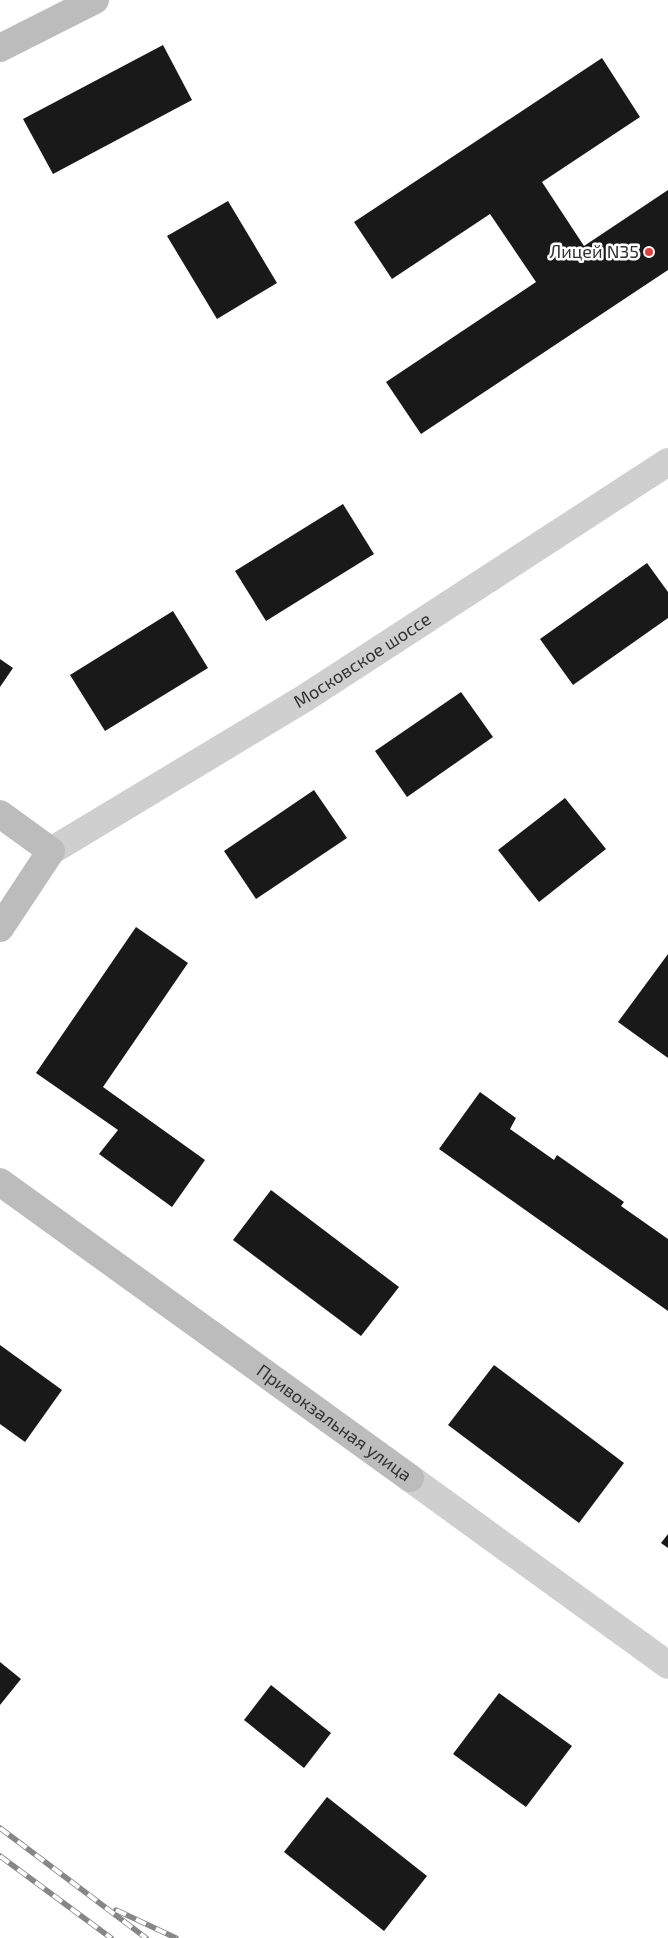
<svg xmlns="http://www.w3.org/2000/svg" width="668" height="1938" viewBox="0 0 668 1938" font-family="'Exo 2',sans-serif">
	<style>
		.building { fill: #191919 }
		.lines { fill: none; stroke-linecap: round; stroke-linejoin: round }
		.street { stroke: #cfcfcf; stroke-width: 28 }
		.secondary { stroke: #bcbcbc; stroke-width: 28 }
		.rail-casing { stroke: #878787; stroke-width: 5.5 }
		.rail { stroke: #fff; stroke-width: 4; stroke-dasharray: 11; stroke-linecap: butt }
		.poi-dot { fill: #df413d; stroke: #fff; stroke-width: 2 }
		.labels { text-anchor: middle; stroke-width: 5; stroke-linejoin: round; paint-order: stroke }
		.poi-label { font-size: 18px; fill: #323232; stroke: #fff; text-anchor: end }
		.street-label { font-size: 18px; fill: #323232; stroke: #fff }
	</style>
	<rect width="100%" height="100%" fill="#fff"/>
	<g class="building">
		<path d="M163 45 192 100 53 174 23 119Z"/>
		<path d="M602 58 640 117 542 182 584 246 668 190V270L421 434 386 382 536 282 490 214 392 279 354 222Z"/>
		<path d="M228 201 277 283 217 319 167 236Z"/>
		<path d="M343 504 374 554 266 621 235 571Z"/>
		<path d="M647 563 668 592V618L573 685 540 639Z"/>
		<path d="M173 611 208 668 105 731 70 675Z"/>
		<path d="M0 659 13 668 0 687Z"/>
		<path d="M461 692 493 737 407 797 375 751Z"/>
		<path d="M314 790 347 838 256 899 224 851Z"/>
		<path d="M565 798 606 849 539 902 498 850Z"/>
		<path d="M136 927 188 963 103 1087 205 1160 172 1207 99 1154 118 1130 36 1073Z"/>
		<path d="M668 954V1058L618 1022Z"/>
		<path d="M480 1092 516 1118 510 1129 554 1160 557 1155 624 1202 621 1206 668 1239V1311L439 1149Z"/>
		<path d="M271 1190 399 1287 361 1336 233 1240Z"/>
		<path d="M0 1345 62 1390 25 1442 0 1424Z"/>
		<path d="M494 1365 624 1463 579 1523 448 1425Z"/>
		<path d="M668 1534V1548L661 1543Z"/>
		<path d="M0 1662 21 1679 0 1705Z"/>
		<path d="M271 1685 331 1733 304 1768 244 1720Z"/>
		<path d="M499 1693 572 1746 526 1807 453 1754Z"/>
		<path d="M327 1797 427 1876 384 1931 284 1852Z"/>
	</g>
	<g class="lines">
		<g class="street">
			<path id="s1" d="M51 851 305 698 668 462"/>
			<path d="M410 1478 668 1665"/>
		</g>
		<g class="secondary">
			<path d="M0 48 95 0"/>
			<path d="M0 814 51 851 0 928"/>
			<path id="s2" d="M0 1182 410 1478"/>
		</g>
		<defs>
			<g id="rail">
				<path d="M0 1828 146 1938"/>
				<path d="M0 1856 111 1938"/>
				<path d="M116 1910 176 1938"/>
			</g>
		</defs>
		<use href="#rail" class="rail-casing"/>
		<use href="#rail" class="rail"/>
	</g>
	<circle class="poi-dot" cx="649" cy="252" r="5"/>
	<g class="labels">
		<g class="poi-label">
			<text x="639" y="258">Лицей N35</text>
		</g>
		<g class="street-label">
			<text dy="6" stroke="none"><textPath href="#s1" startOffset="365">Московское шоссе</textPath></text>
			<text dy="6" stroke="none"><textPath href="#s2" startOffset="412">Привокзальная улица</textPath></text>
		</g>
	</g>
</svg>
